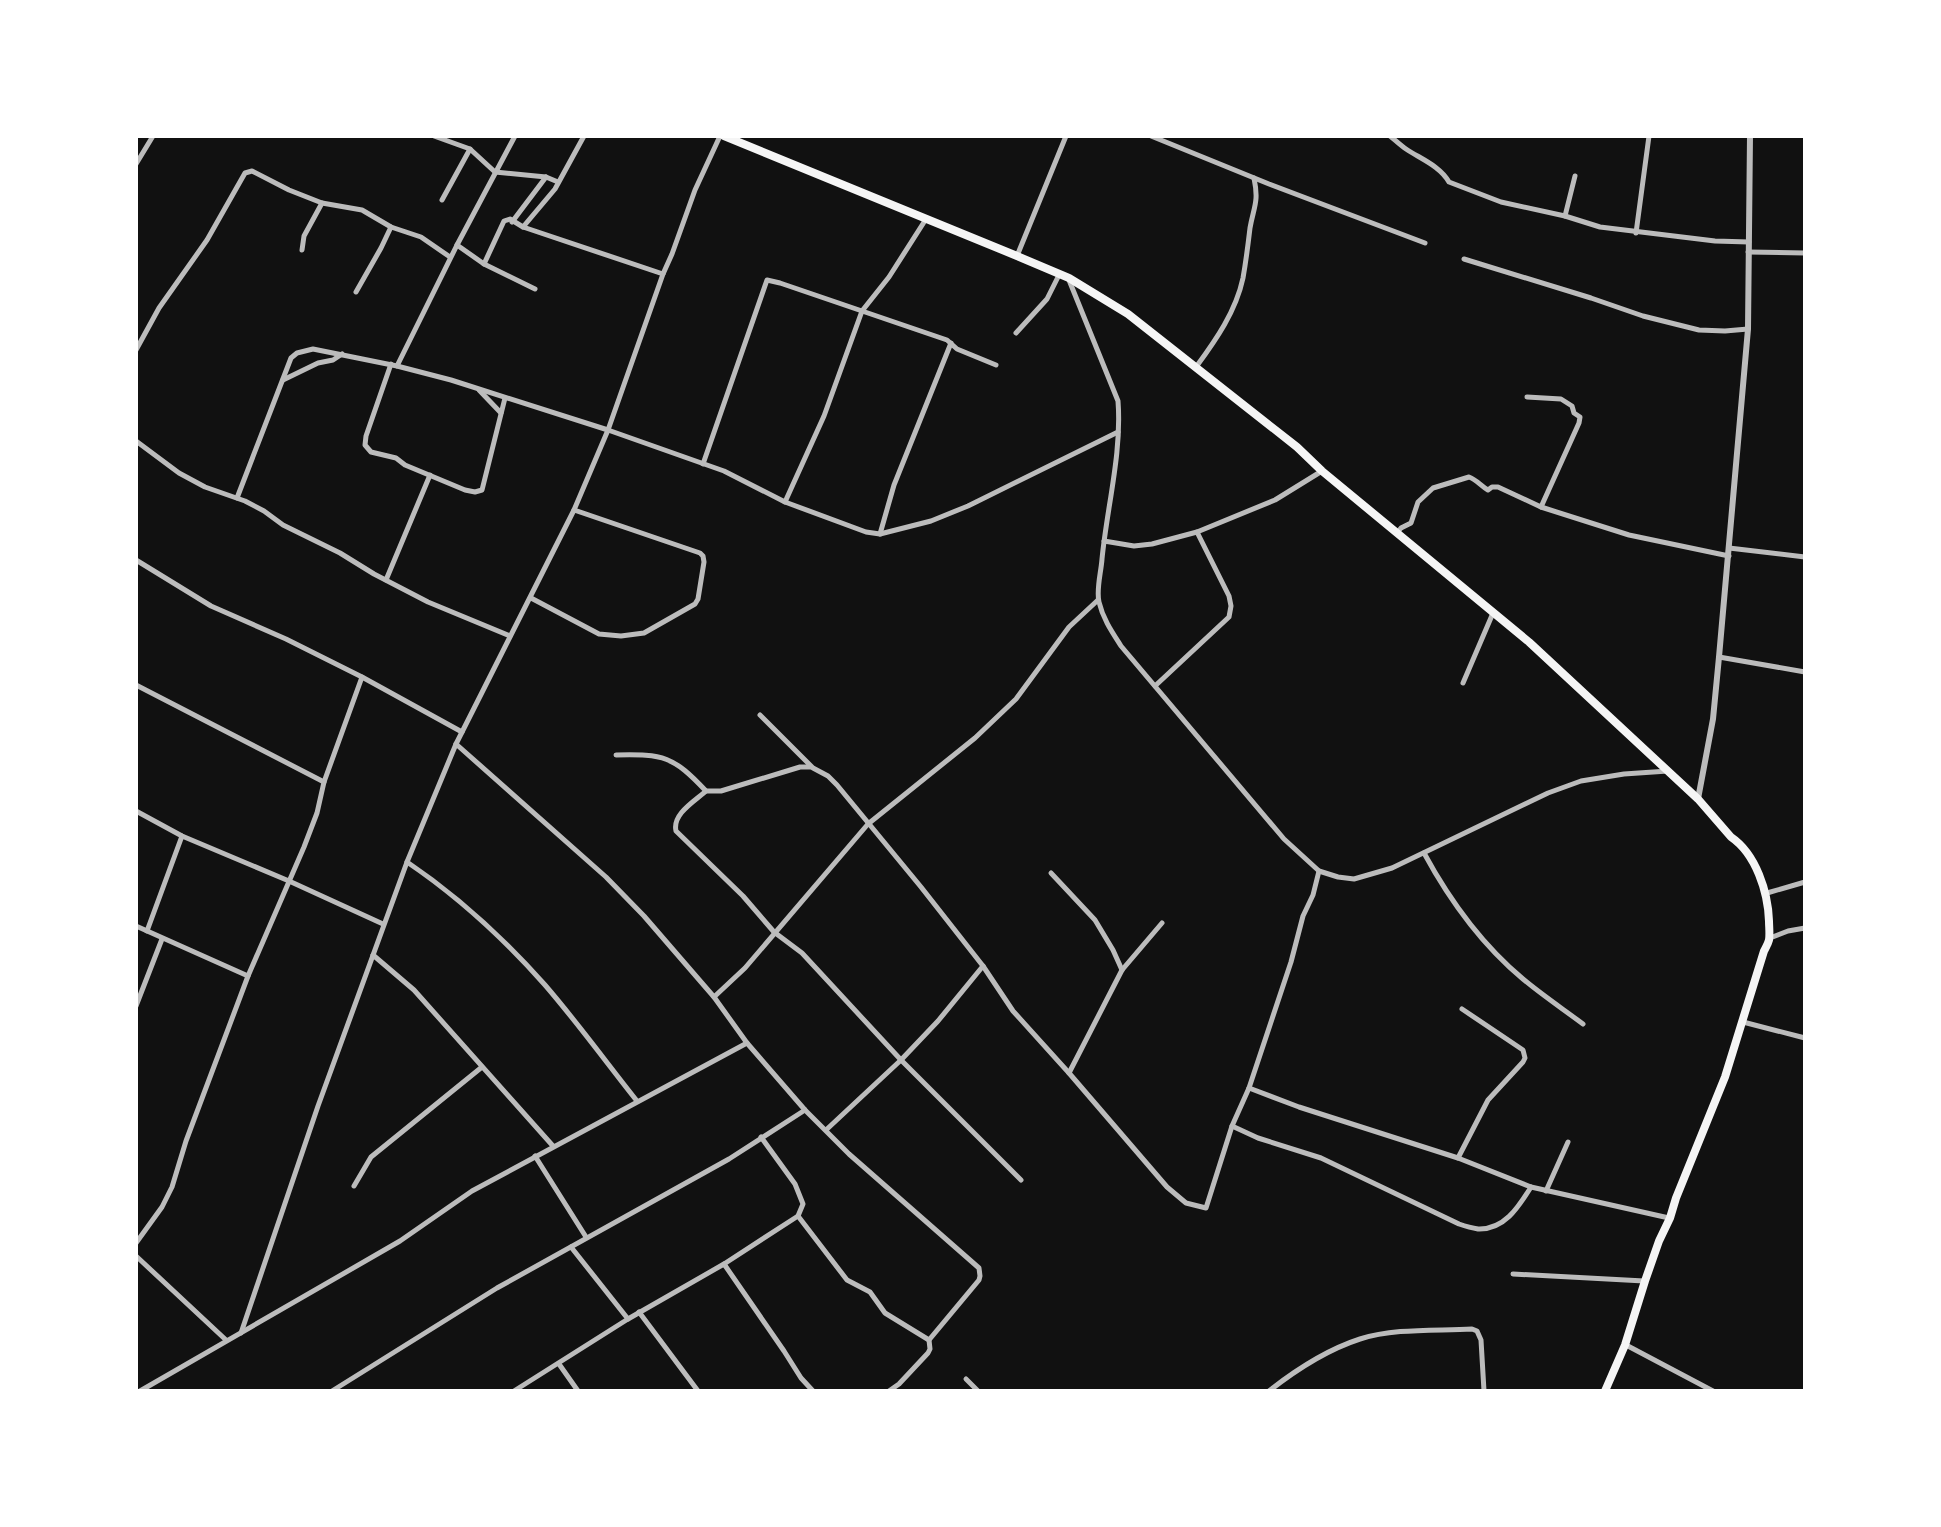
<svg xmlns="http://www.w3.org/2000/svg" width="1941" height="1527" viewBox="0 0 1941 1527" font-family="Arial,sans-serif">
	<style>
		.lines { fill: none; stroke-linecap: round; stroke-linejoin: round }
		.minor { stroke: #bcbcbc; stroke-width: 5 }
		.tertiary { stroke: #bcbcbc; stroke-width: 6 }
		.primary { stroke: #f5f5f5; stroke-width: 8 }
	</style>
	<rect width="100%" height="100%" fill="#111"/>
	<g class="lines">
		<g class="minor">
			<path d="M434 136 470 149 495 172 546 177 558 182"/>
			<path d="M1151 136 1269 184 1425 243"/>
			<path d="M1390 136C1395 140 1400 145 1406 149 1421 159 1440 166 1449 182L1501 202 1565 216 1600 227 1715 241 1749 242"/>
			<path d="M136 164 153 136"/>
			<path d="M442 200 470 149"/>
			<path d="M1565 216 1575 176"/>
			<path d="M512 222 546 177"/>
			<path d="M523 227 555 189 584 136"/>
			<path d="M1636 233 1649 136"/>
			<path d="M457 245 484 264 535 289"/>
			<path d="M302 250 304 236 322 203"/>
			<path d="M1748 252 1805 253"/>
			<path d="M1017 256 1066 136"/>
			<path d="M1464 259 1591 298 1643 316 1699 330 1725 331 1748 329"/>
			<path d="M484 264 504 221 510 219 523 227 663 274"/>
			<path d="M1069 280 1118 401C1122 453 1107 507 1102 559 1101 573 1096 590 1099 602 1103 619 1112 632 1121 646L1284 839 1319 871 1338 877 1354 879 1392 868 1548 793 1581 781 1624 774 1668 771"/>
			<path d="M356 292 381 248 391 227"/>
			<path d="M1016 333 1047 299 1059 275"/>
			<path d="M136 350 159 308 207 240 245 173 252 171 289 190 322 203 362 210 391 227 421 237 450 257"/>
			<path d="M391 364 366 436 365 445 371 452 396 458 405 465 465 490 475 492 482 490 505 398"/>
			<path d="M397 366 457 245 515 136"/>
			<path d="M1196 367C1216 340 1236 311 1243 278 1246 261 1248 245 1250 228 1254 206 1259 202 1254 178"/>
			<path d="M283 380 318 363 333 360 342 354"/>
			<path d="M479 390 501 413"/>
			<path d="M1527 397 1561 399 1572 406 1574 413 1580 417 1579 423 1541 507"/>
			<path d="M136 441 179 473 205 487 245 501 264 511 283 525 340 553 374 574 428 602 510 636"/>
			<path d="M703 464 767 280 780 283 947 340 957 349 996 365"/>
			<path d="M237 498 291 358 297 353 313 349 397 366 451 380 608 430 724 471 785 502 866 532 880 534 931 521 968 506 1118 432"/>
			<path d="M785 502 824 416 862 311 889 277 926 219"/>
			<path d="M1397 533 1401 528 1411 523 1418 502 1433 488 1469 477C1477 480 1481 486 1488 490L1492 487H1498L1541 507 1629 535 1729 556"/>
			<path d="M880 534 894 485 951 343"/>
			<path d="M1104 541 1134 546 1152 544 1197 532 1275 500 1322 471"/>
			<path d="M1729 548 1805 557"/>
			<path d="M136 560 211 606 286 639 362 677 462 732"/>
			<path d="M386 580 430 475"/>
			<path d="M531 598 599 634 621 636 644 633 695 604 698 599 704 562 703 556 700 553 574 510"/>
			<path d="M1719 657 1805 672"/>
			<path d="M1463 683 1493 613"/>
			<path d="M136 685 324 782"/>
			<path d="M1155 686 1229 617 1231 606 1229 596 1197 532"/>
			<path d="M760 715 813 768 828 776 837 785 921 887 983 966 1013 1011 1069 1073 1167 1187 1186 1203 1206 1208 1232 1126 1249 1088 1291 962 1303 916 1313 895 1319 871"/>
			<path d="M456 744 606 877 644 916 714 997 747 1043 805 1110 849 1154 979 1268 980 1276 979 1280 929 1340 930 1349 928 1353 899 1384 889 1391"/>
			<path d="M616 755C664 754 673 756 706 791H721L800 767H811"/>
			<path d="M706 791C695 801 672 814 676 831L743 896 774 932 802 953 901 1060 1021 1180"/>
			<path d="M136 811 182 836 289 881 383 924"/>
			<path d="M1424 853C1450 901 1481 944 1523 979 1542 995 1563 1009 1583 1024"/>
			<path d="M407 862C456 895 505 940 545 985 577 1022 606 1062 637 1101"/>
			<path d="M1051 873 1095 920 1113 950 1122 970"/>
			<path d="M1767 893 1805 882"/>
			<path d="M136 926 248 976"/>
			<path d="M147 931 182 836"/>
			<path d="M1770 938 1788 931 1805 928"/>
			<path d="M373 955 414 990 553 1146"/>
			<path d="M714 997 745 968 868 824 975 738 1016 699 1069 627 1098 600"/>
			<path d="M136 1006 162 939"/>
			<path d="M1743 1022 1805 1038"/>
			<path d="M1069 1073 1122 970 1162 923"/>
			<path d="M1249 1088 1299 1107 1458 1158 1531 1187 1669 1218"/>
			<path d="M1232 1126 1258 1138 1321 1158 1459 1224C1465 1226 1472 1228 1478 1229 1505 1230 1519 1206 1531 1187"/>
			<path d="M826 1130 901 1060 938 1021 983 966"/>
			<path d="M535 1156 586 1237"/>
			<path d="M1458 1158 1488 1100 1523 1062 1525 1058 1523 1050 1462 1009"/>
			<path d="M354 1186 371 1157 482 1067"/>
			<path d="M1546 1191 1568 1142"/>
			<path d="M798 1216 847 1280 870 1292 885 1313 929 1340"/>
			<path d="M136 1243 162 1207 172 1187 186 1141 248 976 304 847 317 813 324 782 362 677"/>
			<path d="M571 1247 628 1319"/>
			<path d="M136 1256 226 1340"/>
			<path d="M724 1264 784 1351 801 1378 813 1391"/>
			<path d="M1513 1274 1644 1281"/>
			<path d="M639 1312 698 1391"/>
			<path d="M241 1333 318 1106 407 862 456 744 574 510 608 430 663 274 672 254 695 190 720 136"/>
			<path d="M1626 1345 1713 1391"/>
			<path d="M559 1364 578 1391"/>
			<path d="M966 1379 978 1391"/>
			<path d="M140 1391 400 1241 472 1191 747 1043"/>
			<path d="M332 1391 497 1288 729 1159 805 1110"/>
			<path d="M514 1391 628 1319 724 1264 798 1216 803 1204 795 1184 761 1137"/>
			<path d="M1269 1391C1297 1369 1326 1350 1360 1339 1395 1328 1435 1331 1472 1329L1477 1331 1481 1340 1484 1391"/>
		</g>
		<path class="tertiary" d="M1698 799 1713 719 1719 657 1748 329 1750 136"/>
		<path class="primary" d="M724 136 1017 256 1069 278 1128 314 1297 447 1322 471 1529 642 1698 799 1731 837C1756 854 1768 892 1769 921 1769 927 1770 934 1769 940 1768 944 1766 947 1764 951L1725 1077 1676 1198 1670 1218 1659 1241 1645 1281 1625 1345 1605 1391"/>
	</g>
	<rect width="1941" height="1527" fill="none" stroke="#ffffff" stroke-width="276"/>
</svg>
